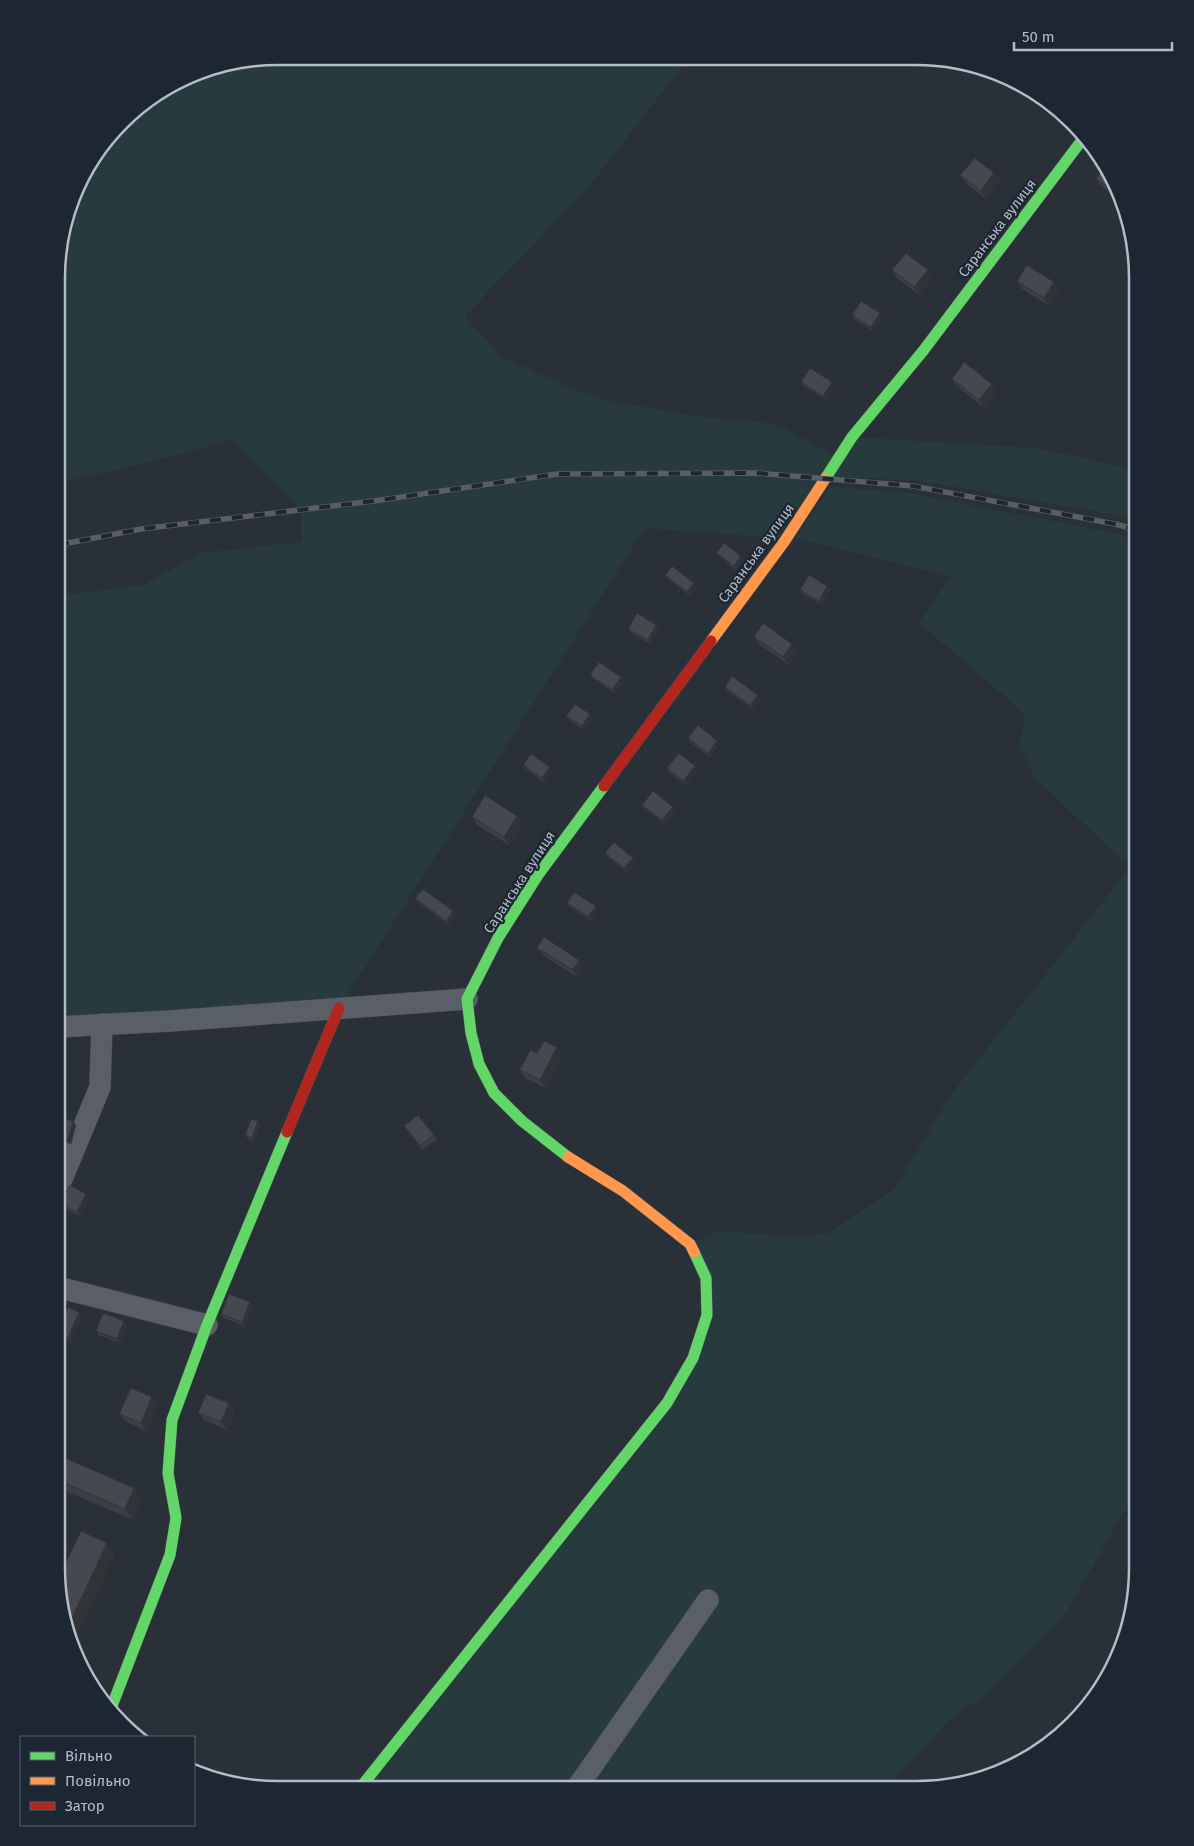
<svg xmlns="http://www.w3.org/2000/svg" width="1194" height="1846" viewBox="0 0 1194 1846" font-family="'Fira Sans',sans-serif">
	<style>
		.green { fill: #273a3e }
		.lines { fill: none; stroke-linecap: round; stroke-linejoin: round }
		.street-casing { stroke: #484c53; stroke-width: 22 }
		.fast-casing { stroke: #484c53; stroke-width: 12 }
		.slow-casing { stroke: #484c53; stroke-width: 12 }
		.jam-casing { stroke: #484c53; stroke-width: 12 }
		.street { stroke: #5a5e66; stroke-width: 21 }
		.fast { stroke: #63d668; stroke-width: 11 }
		.slow { stroke: #ff974d; stroke-width: 11 }
		.jam { stroke: #b3261e; stroke-width: 11 }
		.rail-casing { stroke: #595d64; stroke-width: 5.5 }
		.rail { stroke: #1d2633; stroke-width: 4; stroke-dasharray: 11; stroke-linecap: butt }
		.wall { fill: #3a3f45 }
		.shaded-wall { fill: #303338 }
		.building { fill: #444950; stroke: #303338 }
		.labels { text-anchor: middle; stroke-width: 4.5; stroke-linejoin: round; paint-order: stroke }
		.street-label { font-size: 14px; fill: #b4bcc9; stroke: #1d2633 }
		.rim { fill: none; stroke: #b4bcc9; stroke-width: 2.5 }
	</style>
	<rect width="100%" height="100%" fill="#2a3038"/>
	<g class="green">
		<path d="M278 56 690 57 586 190 465 316 501 356 557 382 600 399 701 417 762 422 784 428 833 455 778 538 645 528 339 1008 57 1027 58 596 144 585 200 553 301 542V510L232 440 149 462 58 483V249L79 180 132 111 193 73Z"/>
		<path d="M852 437 1036 448 1138 470V520L1117 515 914 480 827 477Z"/>
		<path d="M830 487 911 493 1113 533 1138 539 1137 1368 1136 1369 1137 1479 1128 1505 1066 1613 982 1698 952 1717 885 1790 360 1788 667 1403 707 1315 690 1244 719 1231 786 1236 827 1234 895 1188 953 1092 1130 867 1035 778 1018 742 1025 724V715L1008 699 919 623 950 576 795 538Z"/>
	</g>
	<g class="lines">
		<defs>
			<g id="street">
				<path d="M57 1027 170 1021 467 999"/>
				<path d="M57 1191 100 1087 102 1024"/>
				<path d="M57 1287 207 1325"/>
				<path d="M576 1789 708 1600"/>
			</g>
			<g id="fast">
				<path d="M825 479 852 437 923 351 1085 136"/>
				<path d="M568 1157 522 1121 494 1093 479 1064 471 1033 467 999 498 938 538 875 604 786"/>
				<path d="M110 1711 170 1555 176 1518 168 1473 172 1420 207 1325 287 1132"/>
				<path d="M360 1788 667 1403 693 1358 707 1315 706 1278 694 1252"/>
			</g>
			<g id="slow">
				<path d="M711 641 784 542 825 479"/>
				<path d="M568 1157 623 1191 690 1244 694 1252"/>
			</g>
			<g id="jam">
				<path d="M604 786 711 641"/>
				<path d="M287 1132 339 1008"/>
			</g>
		</defs>
		<use href="#street" class="street-casing"/>
		<use href="#fast" class="fast-casing"/>
		<use href="#slow" class="slow-casing"/>
		<use href="#jam" class="jam-casing"/>
		<use href="#street" class="street"/>
		<use href="#fast" class="fast"/>
		<use href="#slow" class="slow"/>
		<use href="#jam" class="jam"/>
		<defs>
			<path id="rail" d="M58 545 141 529 374 501 557 474 757 473 913 486 1115 524 1138 530"/>
		</defs>
		<use href="#rail" class="rail-casing"/>
		<use href="#rail" class="rail"/>
	</g>
	<g class="wall">
		<path d="M994 173 1000 181 986 199 966 183 960 175Z"/>
		<path d="M1096 179 1121 193 1122 200 1101 186Z"/>
		<path d="M892 270 933 278 919 295 897 278Z"/>
		<path d="M1017 281 1060 289 1049 306 1022 289Z"/>
		<path d="M852 315 882 317 873 331 854 319Z"/>
		<path d="M952 379 997 392 985 408 957 386Z"/>
		<path d="M801 382 834 386 826 400 804 386Z"/>
		<path d="M716 553 744 560 736 570 719 556Z"/>
		<path d="M665 575 697 587 690 596 668 579Z"/>
		<path d="M800 590H830L822 605 803 594Z"/>
		<path d="M628 629H659L650 644 631 633Z"/>
		<path d="M754 637 792 644 798 652 789 665 759 644Z"/>
		<path d="M590 675 621 677 624 681 615 694 593 678Z"/>
		<path d="M725 687 760 699 753 709 727 691Z"/>
		<path d="M566 716 593 718 584 730 569 720Z"/>
		<path d="M688 738 720 744 710 757 690 742Z"/>
		<path d="M523 765 552 770 544 782 526 769Z"/>
		<path d="M667 768 698 770 686 785 669 772Z"/>
		<path d="M642 805 673 807 676 810 665 824 645 809Z"/>
		<path d="M517 816 523 824 509 845 477 825 472 817Z"/>
		<path d="M605 853 633 858 636 862 627 872 608 857Z"/>
		<path d="M415 898 453 911 456 915 449 925 418 902Z"/>
		<path d="M567 903 598 909 591 921 569 906Z"/>
		<path d="M537 948 584 968 578 978 543 955Z"/>
		<path d="M557 1047 562 1055 546 1088 525 1078 520 1070 537 1053Z"/>
		<path d="M418 1115 437 1139 422 1150 404 1126Z"/>
		<path d="M57 1116 76 1125 71 1144 57 1140Z"/>
		<path d="M258 1121 260 1125 255 1142 248 1139 245 1135Z"/>
		<path d="M89 1198 80 1216 63 1208 60 1204Z"/>
		<path d="M250 1302 252 1306 245 1326 224 1318 221 1314Z"/>
		<path d="M79 1312 82 1316 71 1341 59 1336 57 1332Z"/>
		<path d="M126 1325 120 1343 99 1335 96 1331Z"/>
		<path d="M229 1403 234 1411 227 1430 204 1420 198 1413Z"/>
		<path d="M158 1405 146 1431 125 1421 119 1414Z"/>
		<path d="M56 1454 134 1488 142 1499 133 1520 56 1487Z"/>
	</g>
	<g class="shaded-wall">
		<path d="M994 173 1000 181 986 199 981 191Z"/>
		<path d="M1119 189 1121 193 1122 200 1117 192Z"/>
		<path d="M928 270 933 278 919 295 914 287Z"/>
		<path d="M1054 282 1060 289 1049 306 1044 298Z"/>
		<path d="M880 313 882 317 873 331 871 327Z"/>
		<path d="M832 382 834 386 826 400 823 396Z"/>
		<path d="M992 384 997 392 985 408 979 400Z"/>
		<path d="M741 556 744 560 736 570 734 566Z"/>
		<path d="M694 583 697 587 690 596 687 592Z"/>
		<path d="M827 586 830 590 822 605 819 601Z"/>
		<path d="M656 625 659 629 650 644 648 640Z"/>
		<path d="M792 644 798 652 789 665 783 657Z"/>
		<path d="M621 677 624 681 615 694 612 690Z"/>
		<path d="M758 695 760 699 753 709 750 705Z"/>
		<path d="M590 714 593 718 584 730 582 726Z"/>
		<path d="M717 741 720 744 710 757 708 753Z"/>
		<path d="M695 766 698 770 686 785 683 781Z"/>
		<path d="M550 767 552 770 544 782 542 778Z"/>
		<path d="M673 807 676 810 665 824 662 820Z"/>
		<path d="M517 816 523 824 509 845 504 837Z"/>
		<path d="M633 858 636 862 627 872 624 868Z"/>
		<path d="M596 906 598 909 591 921 588 917Z"/>
		<path d="M453 911 456 915 449 925 446 921Z"/>
		<path d="M579 960 584 968 578 978 573 970Z"/>
		<path d="M557 1047 562 1055 546 1088 540 1080Z"/>
		<path d="M73 1121 76 1125 71 1144 68 1140Z"/>
		<path d="M258 1121 260 1125 255 1142 252 1138Z"/>
		<path d="M59 1162 62 1166 57 1176V1167Z"/>
		<path d="M86 1194 89 1198 80 1216 77 1212Z"/>
		<path d="M61 1260 64 1264 57 1276V1267Z"/>
		<path d="M250 1302 252 1306 245 1326 242 1322Z"/>
		<path d="M79 1312 82 1316 71 1341 68 1338Z"/>
		<path d="M124 1321 126 1325 120 1343 117 1339Z"/>
		<path d="M152 1397 158 1405 146 1431 141 1423Z"/>
		<path d="M229 1403 234 1411 227 1430 221 1422Z"/>
		<path d="M134 1488 142 1499 133 1520 125 1509Z"/>
		<path d="M107 1543 115 1555 72 1647 68 1627Z"/>
	</g>
	<g class="building">
		<path d="M975 158 994 173 981 191 960 175Z"/>
		<path d="M1105 165 1119 189 1117 192 1096 179Z"/>
		<path d="M906 253 928 270 914 287 892 270Z"/>
		<path d="M1027 265 1054 282 1044 298 1017 281Z"/>
		<path d="M861 301 880 313 871 327 852 315Z"/>
		<path d="M964 362 992 384 979 400 952 379Z"/>
		<path d="M810 368 832 382 823 396 801 382Z"/>
		<path d="M724 543 741 556 734 566 716 553Z"/>
		<path d="M672 566 694 583 687 592 665 575Z"/>
		<path d="M809 575 827 586 819 601 800 590Z"/>
		<path d="M637 613 656 625 648 640 628 629Z"/>
		<path d="M763 623 792 644 783 657 754 637Z"/>
		<path d="M599 662 621 677 612 690 590 675Z"/>
		<path d="M732 676 758 695 750 705 725 687Z"/>
		<path d="M575 704 590 714 582 726 566 716Z"/>
		<path d="M698 725 717 741 708 753 688 738Z"/>
		<path d="M679 753 695 766 683 781 667 768Z"/>
		<path d="M531 754 550 767 542 778 523 765Z"/>
		<path d="M653 791 673 807 662 820 642 805Z"/>
		<path d="M485 795 517 816 504 837 472 817Z"/>
		<path d="M614 842 633 858 624 868 605 853Z"/>
		<path d="M423 889 453 911 446 921 415 898Z"/>
		<path d="M574 892 596 906 588 917 567 903Z"/>
		<path d="M544 937 579 960 573 970 537 948Z"/>
		<path d="M544 1041 557 1047 540 1080 520 1070 530 1050 537 1053Z"/>
		<path d="M418 1115 434 1135 420 1146 404 1126Z"/>
		<path d="M57 1116 73 1121 68 1140 57 1137Z"/>
		<path d="M251 1119 258 1121 252 1138 245 1135Z"/>
		<path d="M57 1161 59 1162 57 1167Z"/>
		<path d="M70 1185 86 1194 77 1212 60 1204Z"/>
		<path d="M57 1258 61 1260 57 1267Z"/>
		<path d="M229 1294 250 1302 242 1322 221 1314Z"/>
		<path d="M68 1307 79 1312 68 1338 57 1332Z"/>
		<path d="M103 1313 124 1321 117 1339 96 1331Z"/>
		<path d="M131 1388 152 1397 141 1423 119 1414Z"/>
		<path d="M206 1394 229 1403 221 1422 198 1413Z"/>
		<path d="M56 1454 134 1488 125 1509 56 1479Z"/>
		<path d="M81 1531 107 1543 68 1627 58 1579Z"/>
	</g>
	<g class="labels">
		<g class="street-label">
			<text transform="translate(997 228) rotate(-53)" y="5">Саранська вулиця</text>
			<text transform="translate(756 553) rotate(-54)" y="5">Саранська вулиця</text>
			<text transform="translate(519 882) rotate(-57)" y="5">Саранська вулиця</text>
		</g>
	</g>
	<path d="M0 0H1194V1846H0ZM278 65H916A213 213 0 0 1 1129 278V1568A213 213 0 0 1 916 1781H278A213 213 0 0 1 65 1568V278A213 213 0 0 1 278 65Z" fill="#1d2633" fill-rule="evenodd"/>
	<path class="rim" d="M278 65H916A213 213 0 0 1 1129 278V1568A213 213 0 0 1 916 1781H278A213 213 0 0 1 65 1568V278A213 213 0 0 1 278 65Z"/>
	<rect x="20" y="1736" width="175" height="90" fill="#1d2633" stroke="#59626f"/>
	<rect x="30" y="1752" width="25" height="8" fill="#63d668" stroke="#59626f"/>
	<text x="65" y="1761" font-size="15" fill="#b4bcc9">Вільно</text>
	<rect x="30" y="1777" width="25" height="8" fill="#ff974d" stroke="#59626f"/>
	<text x="65" y="1786" font-size="15" fill="#b4bcc9">Повільно</text>
	<rect x="30" y="1802" width="25" height="8" fill="#b3261e" stroke="#59626f"/>
	<text x="65" y="1811" font-size="15" fill="#b4bcc9">Затор</text>
	<path d="M1014 42v8h158v-8" fill="none" stroke="#b4bcc9" stroke-width="2.5"/>
	<text x="1022" y="42" font-size="15" fill="#b4bcc9" stroke="#1d2633" stroke-width="4" paint-order="stroke">50 m</text>
</svg>
